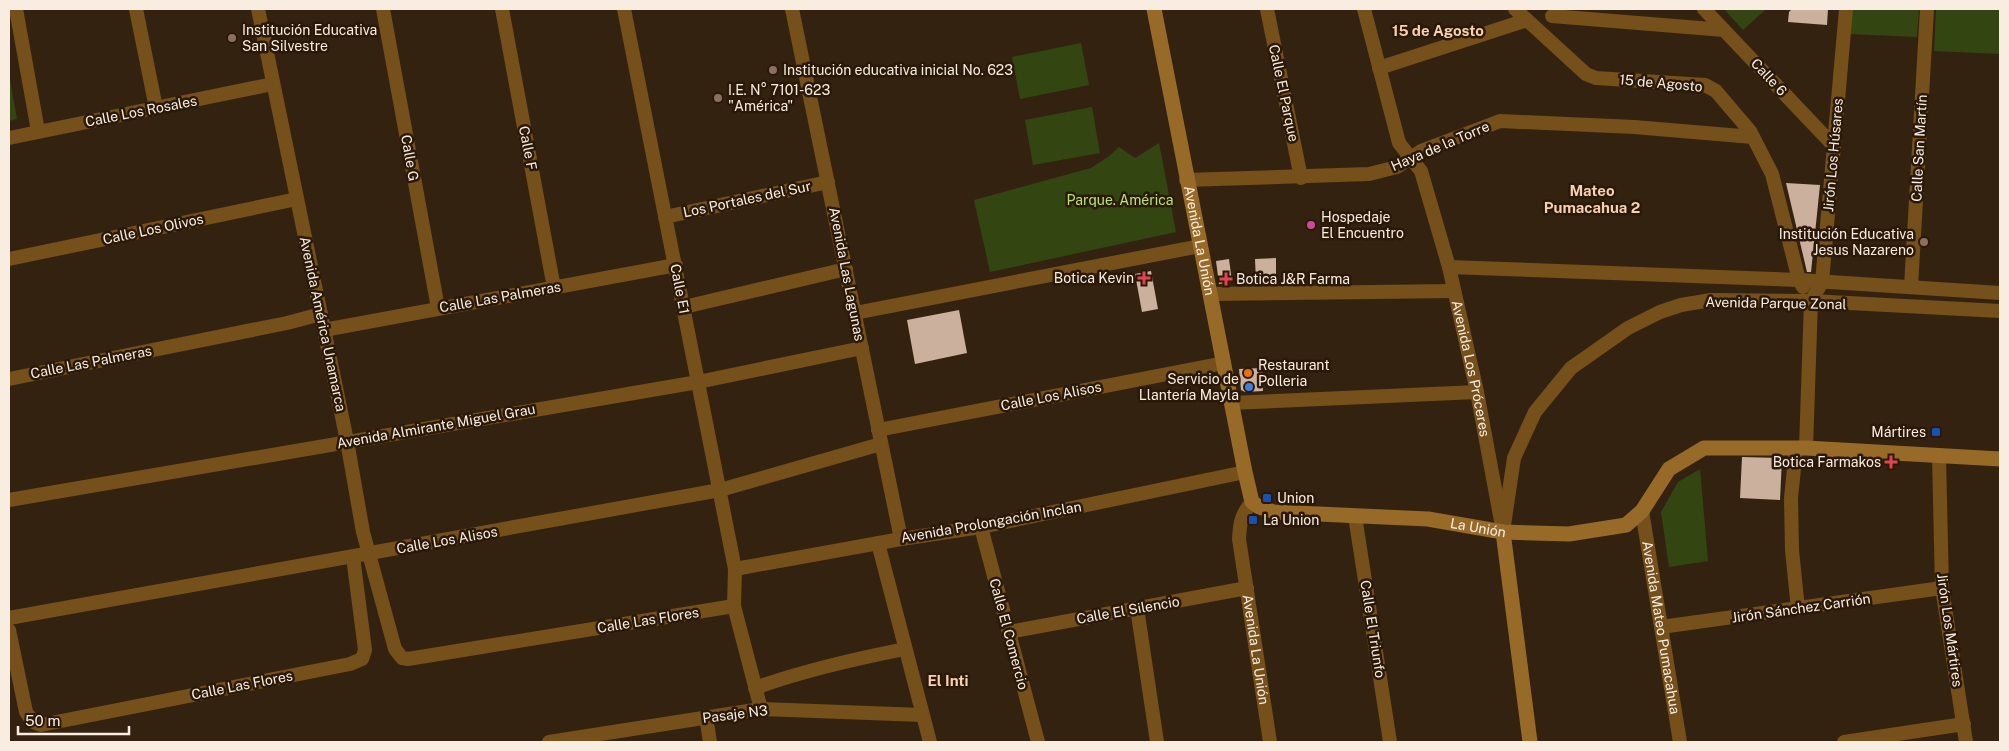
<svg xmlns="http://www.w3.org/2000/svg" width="2009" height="751" viewBox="0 0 2009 751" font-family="'Public Sans',sans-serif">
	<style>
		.green { fill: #334611 }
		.building { fill: #cbb09e }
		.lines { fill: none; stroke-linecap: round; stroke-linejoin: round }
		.street { stroke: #75501b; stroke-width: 14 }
		.secondary { stroke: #986a27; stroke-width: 15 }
		.education-dot { fill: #8d6e63; stroke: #2a1908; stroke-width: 2 }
		.hotel-dot { fill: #d1479c; stroke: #2a1908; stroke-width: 2 }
		.health-dot { fill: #e0444e; stroke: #2a1908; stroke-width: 2 }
		.food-dot { fill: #e8710a; stroke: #2a1908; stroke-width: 2 }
		.shop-dot { fill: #3f7fe0; stroke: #2a1908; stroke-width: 2 }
		.transit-dot { fill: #1a4fb4; stroke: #2a1908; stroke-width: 2 }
		.labels { text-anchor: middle; stroke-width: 5; stroke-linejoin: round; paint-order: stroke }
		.poi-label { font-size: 14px; fill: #f9ede2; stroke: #2a1908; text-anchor: start }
		.street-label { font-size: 14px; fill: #f9ede2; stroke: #2a1908 }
		.park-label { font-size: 14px; fill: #b6e46e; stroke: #2a1908 }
		.neighbourhood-label { font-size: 15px; font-weight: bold; fill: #f7cfb1; stroke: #2a1908 }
	</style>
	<rect width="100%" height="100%" fill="#342211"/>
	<g class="green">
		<path d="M1724 9H1766L1743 30Z"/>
		<path d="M1850 9H1919L1917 37 1849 34Z"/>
		<path d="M1936 9 2000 10V54L1934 51Z"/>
		<path d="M1081 43 1089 85 1020 99 1012 57Z"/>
		<path d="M9 74 17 119 9 121Z"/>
		<path d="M1092 107 1100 153 1033 165 1025 120Z"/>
		<path d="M1159 143 1176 232 990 272 974 200 1091 168 1108 157 1119 147 1135 158Z"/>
		<path d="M1700 469 1708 561 1669 567 1661 512 1678 482Z"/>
	</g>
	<g class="building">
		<path d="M1792 9H1828L1827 25 1788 22 1789 12Z"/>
		<path d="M1786 183 1820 185 1811 272H1807Z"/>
		<path d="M1276 258V282H1256L1255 259Z"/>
		<path d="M1229 259 1232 282 1219 284 1216 261Z"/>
		<path d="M1151 271 1158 309 1142 312 1135 274Z"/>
		<path d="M959 310 967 353 915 364 907 320Z"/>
		<path d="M1262 368 1263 391 1245 392 1241 390 1239 369Z"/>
		<path d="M1742 457 1782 458 1780 500 1740 498Z"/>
	</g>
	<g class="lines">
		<g class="street">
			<path d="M16 9 38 131"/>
			<path d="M136 9 156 108"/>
			<path d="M258 9 347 441 363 532 395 649 402 658 408 659 734 606 735 569 624 9"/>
			<path d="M383 9 438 308"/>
			<path d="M502 9 554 288"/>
			<path d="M792 9 901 539"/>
			<path d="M1267 9 1301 178"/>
			<path id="s1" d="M1364 9 1399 143 1421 171 1449 267 1477 392 1501 521"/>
			<path d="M1515 9 1586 74 1596 78 1705 85 1716 91 1721 97 1750 131 1772 174 1799 280 1803 287"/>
			<path d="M1704 9 1834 146"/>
			<path d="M1552 16 1724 30"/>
			<path d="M1379 68 1527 20"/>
			<path d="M9 138 273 84"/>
			<path d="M1186 180 1369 174 1397 167 1421 151 1500 121 1634 127 1753 137"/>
			<path d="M665 217 828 182"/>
			<path d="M9 259 297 199"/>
			<path d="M1449 267 1799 280 2000 293"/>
			<path d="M1911 287 1927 9"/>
			<path d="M1210 294 1454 291"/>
			<path d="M684 307 846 269"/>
			<path d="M855 313 1200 246"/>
			<path d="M324 330 676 265"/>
			<path d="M9 379 287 323 321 314"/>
			<path d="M1231 403 1477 392"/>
			<path d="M878 430 1224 363"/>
			<path d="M1806 448 1811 301 1822 282 1846 9"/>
			<path d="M1796 449 1791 498 1792 550 1798 609"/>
			<path d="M1939 456 1942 588 1966 742"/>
			<path d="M9 500 698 382 862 348"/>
			<path id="s2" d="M1252 502C1241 515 1240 522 1239 539L1270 742"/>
			<path id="s3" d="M1642 511 1680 742"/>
			<path d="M1355 516 1390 742"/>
			<path d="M981 527 1038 742"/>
			<path d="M1503 532 1514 458 1535 412 1571 368 1628 328 1660 312 1681 305 1711 300 1811 301 2000 311"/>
			<path d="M878 543 930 742"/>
			<path d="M735 569 901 539 981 527 1245 472"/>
			<path d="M734 606 761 709"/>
			<path d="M1137 608 1157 742"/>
			<path d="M9 618 720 490 881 444"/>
			<path d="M1661 627 1942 588"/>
			<path d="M9 630 26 712 33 722 41 725 350 664 362 659 365 650 353 557"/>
			<path d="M1009 632 1247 588"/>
			<path d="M755 688C805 670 854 659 905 649"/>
			<path d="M706 717 710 742"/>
			<path d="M549 742 761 709 922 715"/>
			<path d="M1844 742 1964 724"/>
		</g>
		<g class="secondary">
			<path id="s4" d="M1154 9 1245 472 1252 502 1259 507 1274 512 1428 519 1503 532 1569 534 1626 525 1642 511 1669 469 1704 448H1806L2000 459"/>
			<path d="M1503 532 1530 742"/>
		</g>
	</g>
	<g class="education-dot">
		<circle cx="232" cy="38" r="5"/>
		<circle cx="773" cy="70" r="5"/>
		<circle cx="718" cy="98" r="5"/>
		<circle cx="1924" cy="242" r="5"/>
	</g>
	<circle class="hotel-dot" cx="1311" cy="225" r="5"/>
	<g class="health-dot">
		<path d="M1141.5 270.5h5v5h5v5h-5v5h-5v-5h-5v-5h5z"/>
		<path d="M1223.5 271.5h5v5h5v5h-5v5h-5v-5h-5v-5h5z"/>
		<path d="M1888.5 454.5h5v5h5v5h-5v5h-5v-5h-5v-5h5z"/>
	</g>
	<circle class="food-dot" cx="1248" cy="373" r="5"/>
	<circle class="shop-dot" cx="1249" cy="387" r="5"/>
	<g class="transit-dot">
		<rect x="1931" y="427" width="10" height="10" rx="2.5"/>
		<rect x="1262" y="493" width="10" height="10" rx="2.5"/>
		<rect x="1248" y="515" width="10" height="10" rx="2.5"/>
	</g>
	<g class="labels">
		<g class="poi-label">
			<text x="242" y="35">Institución Educativa<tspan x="242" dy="16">San Silvestre</tspan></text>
			<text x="783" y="75">Institución educativa inicial No. 623</text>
			<text x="728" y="95">I.E. N° 7101-623<tspan x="728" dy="16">"América"</tspan></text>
			<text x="1321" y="222">Hospedaje<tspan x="1321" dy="16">El Encuentro</tspan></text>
			<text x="1914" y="239" text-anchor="end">Institución Educativa<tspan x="1914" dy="16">Jesus Nazareno</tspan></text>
			<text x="1134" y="283" text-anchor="end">Botica Kevin</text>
			<text x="1236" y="284">Botica J&amp;R Farma</text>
			<text x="1258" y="370">Restaurant<tspan x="1258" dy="16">Polleria</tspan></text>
			<text x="1239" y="384" text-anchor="end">Servicio de<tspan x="1239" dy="16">Llantería Mayla</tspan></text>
			<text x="1926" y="437" text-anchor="end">Mártires</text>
			<text x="1881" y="467" text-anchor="end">Botica Farmakos</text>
			<text x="1277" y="503">Union</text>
			<text x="1263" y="525">La Union</text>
		</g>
		<g class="street-label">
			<text transform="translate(1769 77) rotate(47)" y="5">Calle 6</text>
			<text transform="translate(1661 83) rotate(5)" y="5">15 de Agosto</text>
			<text transform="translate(1284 93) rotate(78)" y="5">Calle El Parque</text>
			<text transform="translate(141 111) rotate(-11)" y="5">Calle Los Rosales</text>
			<text transform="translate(1440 146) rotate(-23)" y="5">Haya de la Torre</text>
			<text transform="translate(528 148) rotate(79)" y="5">Calle F</text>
			<text transform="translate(1919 148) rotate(-87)" y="5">Calle San Martín</text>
			<text transform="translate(1833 155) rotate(-85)" y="5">Jirón Los Húsares</text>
			<text transform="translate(410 158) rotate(80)" y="5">Calle G</text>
			<text transform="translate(747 199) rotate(-12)" y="5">Los Portales del Sur</text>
			<text transform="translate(153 229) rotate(-12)" y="5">Calle Los Olivos</text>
			<text dy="5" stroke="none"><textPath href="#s4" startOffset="236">Avenida La Unión</textPath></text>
			<text transform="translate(847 274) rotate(79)" y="5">Avenida Las Lagunas</text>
			<text transform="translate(680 289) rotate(79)" y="5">Calle E1</text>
			<text transform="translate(500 297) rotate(-10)" y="5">Calle Las Palmeras</text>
			<text transform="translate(1776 303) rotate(1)" y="5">Avenida Parque Zonal</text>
			<text transform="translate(323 324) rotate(78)" y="5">Avenida América Unamarca</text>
			<text transform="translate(91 362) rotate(-11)" y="5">Calle Las Palmeras</text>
			<text dy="5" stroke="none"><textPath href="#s1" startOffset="378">Avenida Los Próceres</textPath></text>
			<text transform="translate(1051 396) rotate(-11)" y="5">Calle Los Alisos</text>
			<text transform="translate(436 426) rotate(-10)" y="5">Avenida Almirante Miguel Grau</text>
			<text transform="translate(991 522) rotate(-10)" y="5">Avenida Prolongación Inclan</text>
			<text dy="5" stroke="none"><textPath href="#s4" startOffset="732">La Unión</textPath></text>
			<text transform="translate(447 540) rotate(-10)" y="5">Calle Los Alisos</text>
			<text transform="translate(1801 608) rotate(-8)" y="5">Jirón Sánchez Carrión</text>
			<text transform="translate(1128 610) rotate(-10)" y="5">Calle El Silencio</text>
			<text transform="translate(648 620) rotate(-9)" y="5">Calle Las Flores</text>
			<text dy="5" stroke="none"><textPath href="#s3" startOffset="118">Avenida Mateo Pumacahua</textPath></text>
			<text transform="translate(1373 629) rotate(81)" y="5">Calle El Triunfo</text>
			<text transform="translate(1950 630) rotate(82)" y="5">Jirón Los Mártires</text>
			<text transform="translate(1009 634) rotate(75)" y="5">Calle El Comercio</text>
			<text dy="5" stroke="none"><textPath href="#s2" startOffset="152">Avenida La Unión</textPath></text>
			<text transform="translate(242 685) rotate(-11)" y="5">Calle Las Flores</text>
			<text transform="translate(735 714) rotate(-7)" y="5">Pasaje N3</text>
		</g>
		<g class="park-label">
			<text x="1120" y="205">Parque. América</text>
		</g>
		<g class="neighbourhood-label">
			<text x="1438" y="36">15 de Agosto</text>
			<text x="1592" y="196">Mateo<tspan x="1592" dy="17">Pumacahua 2</tspan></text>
			<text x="948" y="686">El Inti</text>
		</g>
	</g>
	<rect width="2009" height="751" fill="none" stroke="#f9ede2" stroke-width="20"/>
	<path d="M18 726v8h111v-8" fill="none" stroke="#f9ede2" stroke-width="2.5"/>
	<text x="25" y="726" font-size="15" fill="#f9ede2" stroke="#2a1908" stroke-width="4" paint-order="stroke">50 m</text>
</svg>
